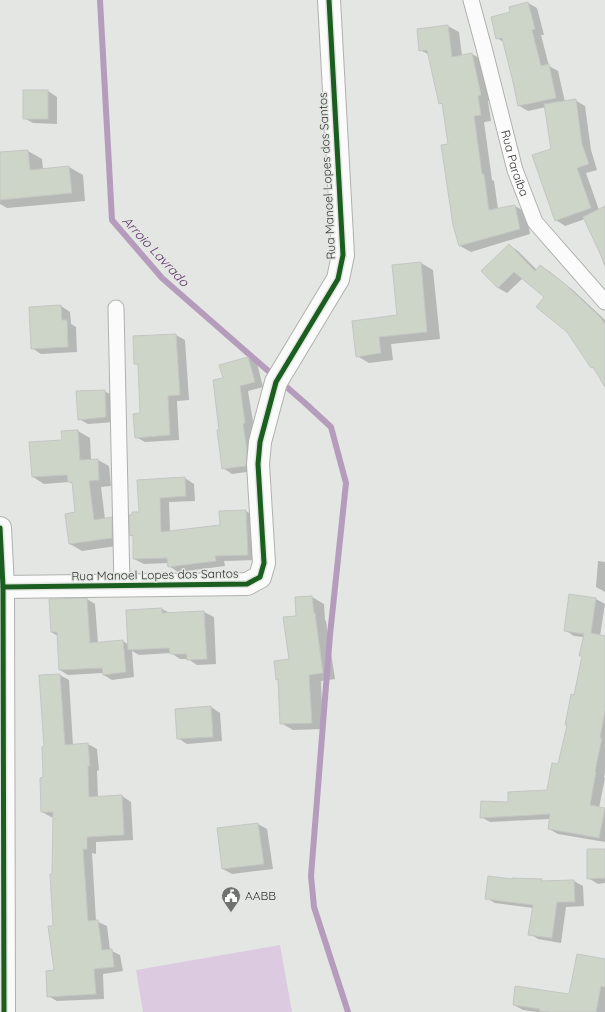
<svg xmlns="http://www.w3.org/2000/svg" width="605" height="1012" viewBox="0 0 605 1012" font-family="Quicksand,sans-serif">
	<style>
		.green { fill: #dccae0 }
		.shadow { fill: #0003 }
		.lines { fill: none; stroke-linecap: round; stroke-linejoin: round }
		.stream { stroke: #b69cbc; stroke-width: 6 }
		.building { fill: #cdd5c9; stroke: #c4c6c3 }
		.street-casing { stroke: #b0b1af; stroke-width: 17 }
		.secondary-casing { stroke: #b0b1af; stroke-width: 24 }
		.street { stroke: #fbfbfb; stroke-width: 15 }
		.secondary { stroke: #fbfbfb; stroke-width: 22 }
		.cycleway-casing { stroke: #e3e7e2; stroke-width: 8 }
		.cycleway { stroke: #1b5e20; stroke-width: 5 }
		.labels { text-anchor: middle; stroke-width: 3; stroke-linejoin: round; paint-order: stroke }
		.street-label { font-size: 12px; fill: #323331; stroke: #e3e7e2 }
		.poi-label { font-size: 12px; fill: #323331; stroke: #e3e7e2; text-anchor: start }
		.water-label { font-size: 13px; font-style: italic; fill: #602f6b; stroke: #e3e7e2 }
	</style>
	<rect width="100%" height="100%" fill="#e4e6e3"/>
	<path class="green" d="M280 945 292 1012H143L136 970Z"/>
	<g class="shadow">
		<path d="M528 3 537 8 544 35H541L549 66 558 71 565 102 575 100 585 106 591 150 597 170 586 173 599 210 605 208V267L594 238 585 219 565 226 556 220 552 150 546 107 528 111 518 105 505 43 497 38 511 13Z"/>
		<path d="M448 26 459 32 462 56 472 54 483 60 491 101H488L491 121 484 122 492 180 494 181 498 209 515 206 526 212 530 234 471 252 460 246 454 225 449 145 443 105 440 103 430 55 420 50Z"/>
		<path d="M24 91H48L57 97V124L33 123 24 118Z"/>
		<path d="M28 151 42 159 43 170 69 167 83 175 85 201 7 208 0 204V153Z"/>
		<path d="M509 245 518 251 537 270 540 266 549 271 574 291 605 320V385L595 369 592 367 568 332 546 296 523 278 507 293 498 288Z"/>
		<path d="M421 263 433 270 440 339 391 344 393 360 369 363 357 356 398 316Z"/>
		<path d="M61 306 70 312 71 324 76 327 77 352 41 354 32 348Z"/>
		<path d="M176 335 185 340 189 400 177 401 179 440 145 442 136 437 141 414 139 366 135 363Z"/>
		<path d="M248 358 257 363 263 387 248 391 254 428H252L255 456 254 471 232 474 223 468 221 431Z"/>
		<path d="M104 391 114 396 115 422 88 424 79 419Z"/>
		<path d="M78 431 90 438 91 460H98L109 466 111 486 101 487 105 519 111 518 123 525V545L82 551 70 544 76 513 73 484 69 482 44 484 33 477 63 441Z"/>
		<path d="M185 478 194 484 195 501 169 502 170 532 221 526 246 511 255 517 257 560 224 561 225 566 178 572 169 566V563L144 564 134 559V537L131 535 140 513Z"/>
		<path d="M598 561 605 562V592L596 587Z"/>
		<path d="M312 597 324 604 325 620 326 621 335 679 321 681 323 729 293 730 281 723 279 680 277 679 290 659 297 616 296 598Z"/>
		<path d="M87 599 95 604 98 643 123 641 129 645 162 609 170 613 204 612 214 617 216 664 197 665 188 659H180L171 653 139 655 132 651 134 677 112 680 104 675 103 673 68 675 60 670 58 636 51 632Z"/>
		<path d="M596 599 605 604 600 636 605 637V772L604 777 605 778 599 808 605 809V842L558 834 549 829 550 819 490 822 481 817 509 803 548 791 559 765 583 656 584 637 574 636 565 630Z"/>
		<path d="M60 675 69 680 73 745 88 744 97 749 99 770 97 771 98 798 122 796 131 802 133 840 96 842V854L92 853 96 921 107 926 110 950 120 955 123 971 103 974 104 999 57 1001 48 996 55 971 53 874 54 817H51L42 812 45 747Z"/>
		<path d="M211 707 220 713 222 741 187 744 178 738Z"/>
		<path d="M258 824 267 829 273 869 232 874 223 869Z"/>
		<path d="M605 850V883L598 884 588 878Z"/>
		<path d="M541 880 545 882 574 881 583 886 584 906 566 907 561 943 538 939 530 934 533 908 495 903 486 898Z"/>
		<path d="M605 960V1012H537L523 1010 514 1005 570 995Z"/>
	</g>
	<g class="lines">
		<path class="stream" d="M100 0 112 220 162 278 305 403 331 427 346 483 330 635 311 876 314 907 348 1012"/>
	</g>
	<g class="building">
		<path d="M528 2 535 29 532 30 541 66 549 64 556 98 518 106 513 82 502 38 496 39 491 17 510 12 509 7Z"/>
		<path d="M448 25 452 57 472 53 481 95 478 96 481 115 474 116 482 174H484L489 210 515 205 520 229 459 246 453 225 441 145 448 144 442 103 439 104 427 50 419 51 417 29Z"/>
		<rect x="23" y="90" width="25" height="29"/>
		<path d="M576 99 582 144 589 164 577 168 591 208 555 221 532 155 551 149 544 104Z"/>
		<path d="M28 150 30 170 69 166 72 193 0 200V152Z"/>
		<path d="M605 206V264L583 217Z"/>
		<path d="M509 244 535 271 540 265 565 284 600 317 605 324V387L593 367 591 368 567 332 536 307 544 297 514 272 498 288 481 271Z"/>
		<path d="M421 262 427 332 379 337 381 353 356 357 352 321 397 315 392 265Z"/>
		<path d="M61 305 62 320H67L68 347 31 349 29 307Z"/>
		<path d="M176 334 180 395 168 396 170 435 135 438 133 414 140 413 138 364H134L133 336Z"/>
		<path d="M248 357 255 382 240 386 245 423 243 424 247 450 246 466 222 469 217 430H219L213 380 223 378 219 365Z"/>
		<path d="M105 390 106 417 78 420 76 391Z"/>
		<path d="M78 430 80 460 98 459 99 480 89 481 94 520 112 517V538L69 544 65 514 75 512 72 482H68L67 475 32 477 29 442 62 440 61 431Z"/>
		<path d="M185 477 186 496 160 498 161 532 220 525 219 511 246 510 248 555 215 556 216 561 168 567 167 558 133 559V535L130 536 129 515H132V512H139L137 480Z"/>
		<path d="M569 594 596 598 591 633 605 636V710L600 738H602L595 771 596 772 590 805 605 808 599 838 548 829 550 814 480 818 481 801 508 802V792L547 790 552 763 558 764 567 725H565L569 705 571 694 574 695 582 656H579L584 634 564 631Z"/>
		<path d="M312 596 314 613H315L323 673 309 675 312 723 280 724 278 679 276 680 274 661 289 659 283 617 296 616 295 597Z"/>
		<path d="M87 598 90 643 123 640 126 672 103 675 102 668 59 670 57 632H51L49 599Z"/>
		<path d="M162 608V613L204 611 207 659 187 660V654H170L169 648 128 650 126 610Z"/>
		<path d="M60 674 65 745 88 743 90 766H88L89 797 122 795 124 835 87 837V849H83L88 921 98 920 102 950 112 949 114 967 94 969 96 994 47 997 46 971 54 970 48 926H53L50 874H52L53 812H41L40 778 43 777 42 747 44 746 39 675Z"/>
		<path d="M211 706 213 737 177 739 175 709Z"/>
		<path d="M258 823 264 864 222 869 217 828Z"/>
		<path d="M587 849H605V878L587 879Z"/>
		<path d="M488 876 512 879V878L542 879 541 881 574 880 575 902H557L552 938 528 935 533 905 485 899Z"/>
		<path d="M577 954 605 959V987L601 986 596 1012H550L539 1011 540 1009 513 1005 515 986 569 994Z"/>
	</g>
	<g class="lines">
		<defs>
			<g id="street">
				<path id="s1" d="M471 0 484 48 515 170 535 222 605 302"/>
				<path d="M116 308 122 586"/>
			</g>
			<g id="secondary">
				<path d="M0 528 3 587 4 1012"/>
				<path d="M3 587 247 584 260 577 264 563 258 464 260 442 276 382 338 279 343 255 329 0"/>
			</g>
		</defs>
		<use href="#street" class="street-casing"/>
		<use href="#secondary" class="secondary-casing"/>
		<use href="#street" class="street"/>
		<use href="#secondary" class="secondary"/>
		<defs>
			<g id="cycleway">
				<path d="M0 528 3 587 4 1012"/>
				<path d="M3 587 247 584 260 577 264 563 258 464 260 442 276 382 338 279 343 255 329 0"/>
			</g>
		</defs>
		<use href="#cycleway" class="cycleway-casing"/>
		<use href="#cycleway" class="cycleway"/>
	</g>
	<defs>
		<symbol id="civic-pin" viewBox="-11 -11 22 30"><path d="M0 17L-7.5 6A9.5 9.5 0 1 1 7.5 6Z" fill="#70726f" stroke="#e3e7e2"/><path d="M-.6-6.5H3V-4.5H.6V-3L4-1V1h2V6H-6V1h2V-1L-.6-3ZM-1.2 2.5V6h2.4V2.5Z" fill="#fff"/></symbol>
	</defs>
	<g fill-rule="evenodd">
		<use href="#civic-pin" x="220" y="885" width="22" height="30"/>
	</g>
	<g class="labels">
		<g class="street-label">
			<text dy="4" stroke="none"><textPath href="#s1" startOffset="169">Rua Paraíba</textPath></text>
			<text transform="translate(327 176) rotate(-93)" y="4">Rua Manoel Lopes dos Santos</text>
			<text transform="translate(155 575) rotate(-1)" y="4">Rua Manoel Lopes dos Santos</text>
		</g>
		<g class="poi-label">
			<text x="245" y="900">AABB</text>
		</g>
		<g class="water-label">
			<text transform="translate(156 251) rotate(47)" y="5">Arroio Lavrado</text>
		</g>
	</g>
</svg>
